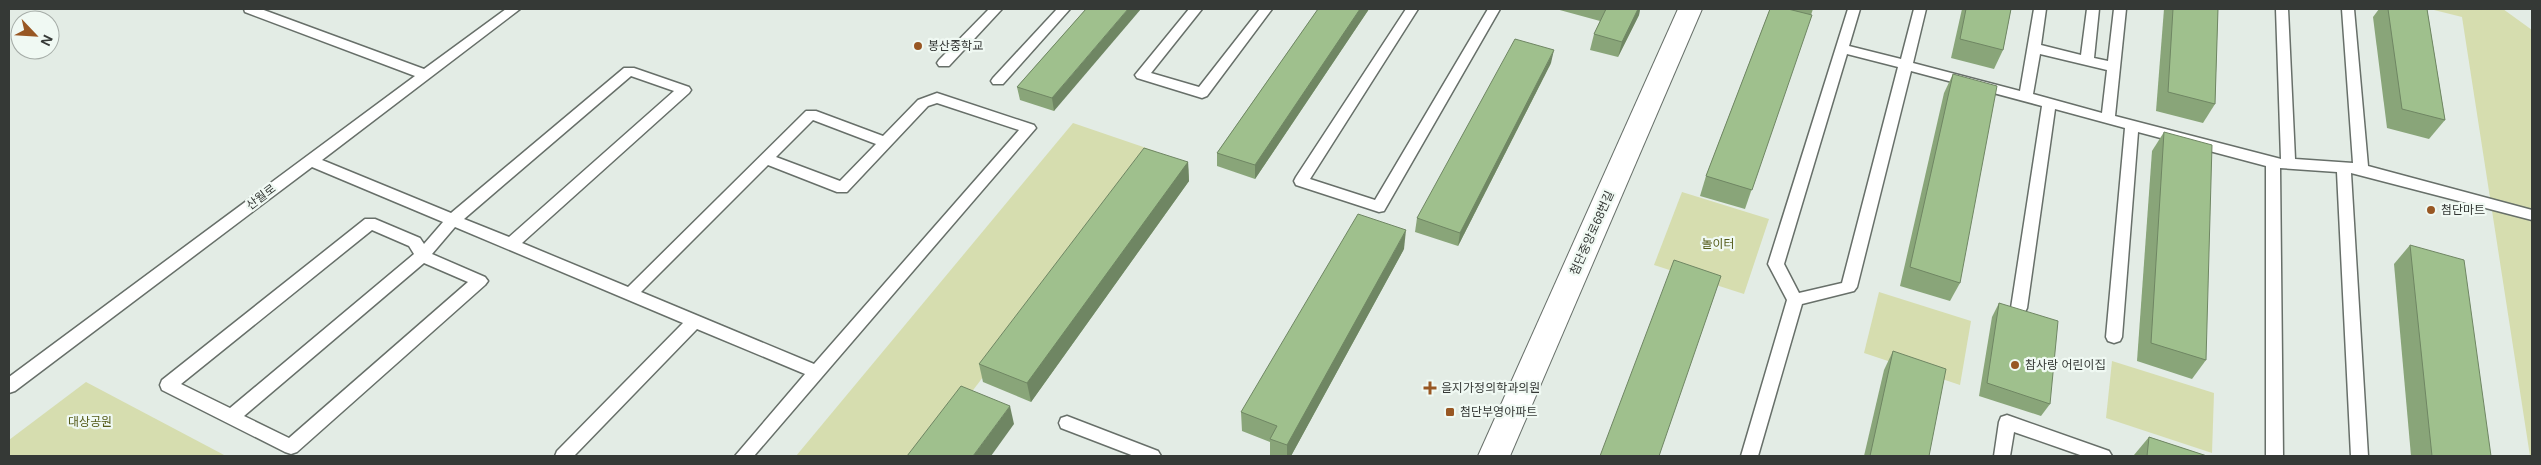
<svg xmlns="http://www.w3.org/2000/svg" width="2541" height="465" viewBox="0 0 2541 465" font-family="Arial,'Noto Sans KR',sans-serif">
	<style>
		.green { fill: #d6ddaf }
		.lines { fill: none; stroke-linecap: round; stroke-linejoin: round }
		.lane-casing { stroke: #676f69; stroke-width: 3 }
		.street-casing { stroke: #676f69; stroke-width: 2 }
		.lane { fill: #fff; fill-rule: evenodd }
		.street { fill: #fff; fill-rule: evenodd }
		.wall { fill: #89a579 }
		.shaded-wall { fill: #6f8663 }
		.building { fill: #9fc08d; stroke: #6f8663 }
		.poi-dot { fill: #985723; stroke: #f0f9f3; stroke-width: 2 }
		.labels { text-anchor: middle; stroke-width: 4.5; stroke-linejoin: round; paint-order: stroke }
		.poi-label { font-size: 12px; fill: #353936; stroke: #f0f9f3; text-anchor: start }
		.street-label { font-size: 12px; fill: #353936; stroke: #f0f9f3 }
		.park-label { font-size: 12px; fill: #545b19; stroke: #f0f9f3 }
	</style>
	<rect width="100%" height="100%" fill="#e3ece5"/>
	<g class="green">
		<path d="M2430 9H2503L2532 30V456H2530L2462 17Z"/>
		<path d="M1073 123 1155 151 923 456H796Z"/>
		<path d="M1682 192 1769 219 1744 294 1654 265Z"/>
		<path d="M1879 292 1971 321 1960 385 1864 353Z"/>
		<path d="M2112 361 2214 393 2212 453 2106 418Z"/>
		<path d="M86 382 226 456H9V440Z"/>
	</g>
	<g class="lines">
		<defs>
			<g id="lane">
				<path d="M244 9H261L424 69 506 9H520L322 160 451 213 624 68H634L689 87 691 90 689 93 522 243 628 287 806 111H816L883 136 918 100 937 93 1034 125 1036 128 754 456H735L805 374 697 329 574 456H555L557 451 683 323 455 227 432 254 485 277 488 281 485 285 297 452 291 454 285 452 162 390 160 385 162 380 365 219H375L420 238 424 244 443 222 312 167 15 391 9 393V377L415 76 245 12ZM631 76 674 91 509 237 464 219ZM937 103 1019 130 814 364 641 292 768 165 837 192H847L928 106ZM813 120 876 144 840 181 776 157ZM372 230 409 246 414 254 230 408 181 384ZM424 263 468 282 289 438 244 416Z"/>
				<path d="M989 9H1002L949 66H939L937 63 939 60Z"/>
				<path d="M1057 9H1070L1003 84H993L991 81 993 78Z"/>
				<path d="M1189 9H1202L1151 73 1199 87 1260 9H1272L1207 96 1202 98 1137 78 1135 75Z"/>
				<path d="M1406 9H1418L1310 179 1375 200 1488 9H1500L1384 211 1379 212 1296 185 1294 181 1296 177Z"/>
				<path d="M1848 9H1860L1849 46 1901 59 1914 9H1926L1913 63 2020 91 2034 9H2046L2041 45 2081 55 2087 9H2099L2094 58 2108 61 2114 9H2126L2115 116 2281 159 2276 9H2288L2295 159 2353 163 2342 9H2354L2368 166 2532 210V220L2351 173 2368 456H2351L2337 172 2280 168 2283 456H2266V166L2138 132 2122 337 2120 341 2114 343 2108 341 2106 337 2125 128 2055 109 2027 308 2025 312H2013L2011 308 2042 106 1911 71 1857 287 1854 291 1802 304 1758 456H1741L1787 300 1768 264ZM1847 54 1898 67 1842 283 1799 293 1784 264ZM2040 54 2107 70 2102 113 2033 94Z"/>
				<path d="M2007 415 2109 451 2112 456H2083L2014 432 2010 456H1994L1999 422 2001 417Z"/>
				<path d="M1067 416 1158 451 1161 456H1134L1061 428 1059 423 1061 418Z"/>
			</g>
			<path id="street" d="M1678 9H1702L1510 456H1478Z"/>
		</defs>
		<use href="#lane" class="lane-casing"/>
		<use href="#street" class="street-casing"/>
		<use href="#lane" class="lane"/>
		<use href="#street" class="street"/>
	</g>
	<g class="wall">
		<path d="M1086 9 1054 111 1020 100 1017 87Z"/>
		<path d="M1318 9H1369L1255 179 1217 166V153Z"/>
		<path d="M1556 9H1640L1639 15 1618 57 1590 50 1594 34 1600 21Z"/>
		<path d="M1770 9H1813L1745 209 1700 196 1706 176Z"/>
		<path d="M1962 9H2011L2003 50 1994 69 1951 58Z"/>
		<path d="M2164 9H2218L2215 104 2203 123 2156 111Z"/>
		<path d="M2379 9H2427L2445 120 2429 139 2387 128 2373 17Z"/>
		<path d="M1551 63 1458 246 1415 232 1417 218Z"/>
		<path d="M1953 74 1960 283 1950 301 1900 286 1944 93Z"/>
		<path d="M2164 132 2206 360 2192 379 2137 361 2152 151Z"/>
		<path d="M1188 162 1189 181 1031 402 983 382 979 364Z"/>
		<path d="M2410 245 2491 456H2411L2394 264Z"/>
		<path d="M1404 249 1291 456H1270V442L1242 431 1241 412Z"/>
		<path d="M1999 303 2050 404 2041 416 1979 396 1992 317Z"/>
		<path d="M1893 351 1929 456H1864L1884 370Z"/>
		<path d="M2149 437 2207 456H2134V455Z"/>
	</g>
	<g class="shaded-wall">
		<path d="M1128 9H1141L1054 111 1052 98Z"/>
		<path d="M1360 9H1369L1255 179V165Z"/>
		<path d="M1638 9H1640L1639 15 1618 57 1622 42Z"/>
		<path d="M1554 50 1551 63 1458 246 1460 233Z"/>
		<path d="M1188 162 1189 181 1031 402 1027 383Z"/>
		<path d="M1406 230 1404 249 1291 456H1287V445Z"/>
		<path d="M1010 406 1014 424 991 456H973Z"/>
	</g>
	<g class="building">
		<path d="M1086 9H1128L1052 98 1017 87Z"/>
		<path d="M1318 9H1360L1255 165 1217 153Z"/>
		<path d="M1606 9H1638L1622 42 1594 34Z"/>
		<path d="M1770 9H1788L1812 15 1752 190 1706 176Z"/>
		<path d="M1966 9H2011L2003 50 1960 39Z"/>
		<path d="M2173 9H2218L2215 104 2168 92Z"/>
		<path d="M2388 9H2427L2445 120 2402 109Z"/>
		<path d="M1515 39 1554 50 1460 233 1417 218Z"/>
		<path d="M1953 74 1997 86 1960 283 1910 267Z"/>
		<path d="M2164 132 2212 145 2206 360 2151 343Z"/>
		<path d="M1144 148 1188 162 1027 383 979 364Z"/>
		<path d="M1358 214 1406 230 1287 445 1270 439 1277 426 1241 412Z"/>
		<path d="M2410 245 2464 260 2491 456H2432Z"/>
		<path d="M1674 260 1721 276 1659 456H1600Z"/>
		<path d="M1999 303 2058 321 2050 404 1987 383Z"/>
		<path d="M1893 351 1946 369 1929 456H1870Z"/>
		<path d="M961 386 1010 406 973 456H907Z"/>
		<path d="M2149 437 2207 456H2147Z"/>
	</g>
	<g class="poi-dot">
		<circle cx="918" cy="46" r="5"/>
		<circle cx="2431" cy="210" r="5"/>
		<circle cx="2015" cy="365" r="5"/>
		<path d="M1427.5 380.5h5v5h5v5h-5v5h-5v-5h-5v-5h5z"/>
		<rect x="1445" y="407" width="10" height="10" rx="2.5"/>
	</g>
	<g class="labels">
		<g class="poi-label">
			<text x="928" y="50">봉산중학교</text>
			<text x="2441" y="214">첨단마트</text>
			<text x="2025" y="369">참사랑 어린이집</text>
			<text x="1441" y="392">을지가정의학과의원</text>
			<text x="1460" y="416">첨단부영아파트</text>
		</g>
		<g class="street-label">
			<text transform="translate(261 197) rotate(-37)" y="4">산월로</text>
			<text transform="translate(1592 233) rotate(-66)" y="4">첨단중앙로68번길</text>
		</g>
		<g class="park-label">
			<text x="1718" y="248">놀이터</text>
			<text x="90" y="426">대상공원</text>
		</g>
	</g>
	<rect width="2541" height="465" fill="none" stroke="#353936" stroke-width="20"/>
	<g transform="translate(35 35) rotate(115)"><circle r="24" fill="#f0f9f3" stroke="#a5aca7"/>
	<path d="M0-4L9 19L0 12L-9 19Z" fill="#985723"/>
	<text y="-8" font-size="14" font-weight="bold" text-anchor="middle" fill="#353936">N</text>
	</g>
</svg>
